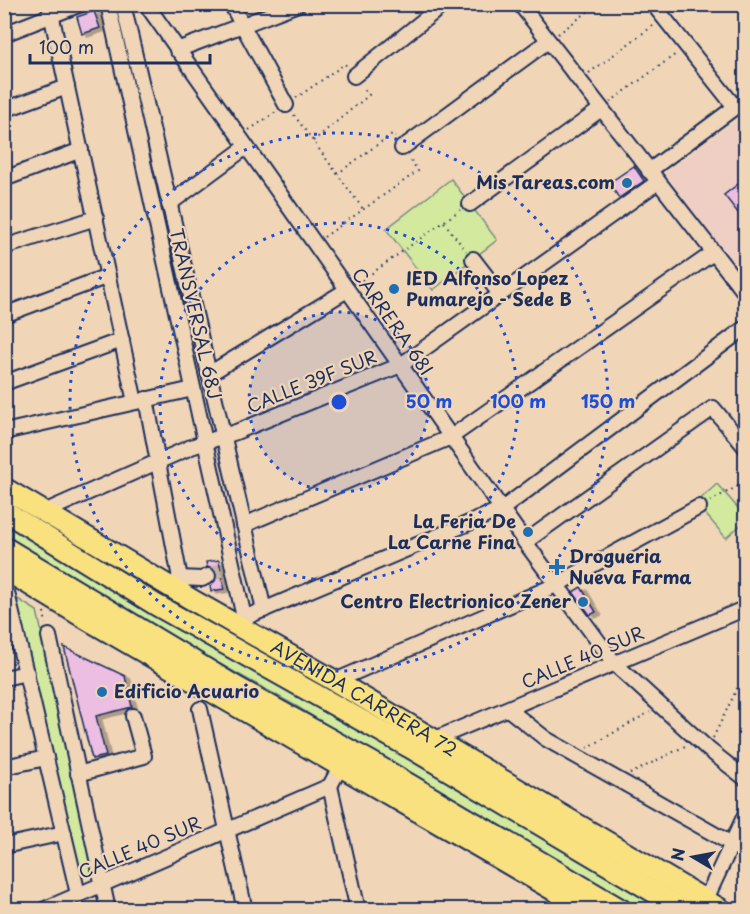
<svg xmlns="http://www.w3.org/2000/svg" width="750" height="914" viewBox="0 0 750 914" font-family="'Playpen Sans',sans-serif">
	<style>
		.built { fill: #efcec4 }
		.green { fill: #d3e99e; stroke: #778c7e; stroke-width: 1.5 }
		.building { fill: #ecbee2; stroke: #1b2f5e; stroke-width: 1.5; filter: url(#shadow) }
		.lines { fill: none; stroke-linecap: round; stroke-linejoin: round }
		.minor-tunnel { stroke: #c5b4a5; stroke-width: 14; stroke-dasharray: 14 7; stroke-linecap: butt }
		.minor-casing { stroke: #1b2f5e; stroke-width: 18 }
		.highway-casing { stroke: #1b2f5e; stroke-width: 24 }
		.path { stroke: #1b2f5e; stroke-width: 2; stroke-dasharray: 1.5 4.5; stroke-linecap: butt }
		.minor { stroke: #f0d5b7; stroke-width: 14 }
		.highway { stroke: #fae180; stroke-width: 20 }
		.ring { fill: none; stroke: #1d4ed8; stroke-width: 3; stroke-dasharray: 3 6 }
		.poi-dot { fill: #1f6fb2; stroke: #f0d5b7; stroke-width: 2 }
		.labels { text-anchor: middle; stroke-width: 4.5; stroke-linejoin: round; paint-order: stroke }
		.poi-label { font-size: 18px; font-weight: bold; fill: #1b2f5e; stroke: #f0d5b7; text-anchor: end }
		.street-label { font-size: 18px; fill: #1b2f5e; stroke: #f0d5b7 }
		.centre { fill: #1d4ed8; stroke: #f0d5b7; stroke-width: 3 }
		.ring-label { font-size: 18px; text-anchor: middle; font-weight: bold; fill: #1d4ed8; stroke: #f0d5b7; stroke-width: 4.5; stroke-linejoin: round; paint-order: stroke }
	</style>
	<defs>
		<filter id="shadow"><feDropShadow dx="5.5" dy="3" stdDeviation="0" flood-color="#0004"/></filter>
	</defs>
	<rect width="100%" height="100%" fill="#f0d5b7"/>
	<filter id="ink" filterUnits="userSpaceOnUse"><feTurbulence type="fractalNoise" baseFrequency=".0167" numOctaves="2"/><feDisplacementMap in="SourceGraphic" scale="12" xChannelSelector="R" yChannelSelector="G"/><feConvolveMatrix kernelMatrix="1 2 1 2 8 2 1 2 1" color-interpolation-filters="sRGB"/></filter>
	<g filter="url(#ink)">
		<path class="built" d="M745 114V277L665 174Z"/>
		<g class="green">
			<path d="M451 179 497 240 433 290 386 229Z"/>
			<path d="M717 484 745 516V521L726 538 696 503Z"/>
			<path d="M4 518 388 742 666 909H634L419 782 296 706 200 653 5 535Z"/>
			<path d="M16 598 37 611 95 873 79 878Z"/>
		</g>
		<g class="building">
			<path d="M94 11 100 28 82 34 77 17Z"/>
			<path d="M634 166 644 181 619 198 609 183Z"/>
			<path d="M746 178V223L724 195Z"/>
			<path d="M219 560 224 589 211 591 210 585 215 581 217 576 213 569 207 567 206 562Z"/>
			<path d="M581 587 596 612 590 615 573 592Z"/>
			<path d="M64 647 125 676 132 707 96 716 106 756 92 759Z"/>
		</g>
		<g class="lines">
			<path class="minor-tunnel" d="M208 576 221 570"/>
			<defs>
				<g id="minor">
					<path d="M49 4 135 402"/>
					<path d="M108 4 247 631"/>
					<path d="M123 4 264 610"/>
					<path d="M146 4 525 542 615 664 708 749 746 779"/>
					<path d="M231 4 286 105"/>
					<path d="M520 4 746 294"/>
					<path d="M653 4 735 107"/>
					<path d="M4 34 81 4"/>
					<path d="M177 50 298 4"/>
					<path d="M354 76 444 4"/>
					<path d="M4 110 67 87"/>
					<path d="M402 148 548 41"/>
					<path d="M649 171 746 99"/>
					<path d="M4 179 81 150"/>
					<path d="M169 204 246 147"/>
					<path d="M470 204 601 109"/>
					<path d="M4 247 96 218"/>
					<path d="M473 259 500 294"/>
					<path d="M4 315 108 276"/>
					<path d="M209 374 347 290"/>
					<path d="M4 383 122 340"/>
					<path d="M146 399 183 594"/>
					<path d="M4 432 193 389"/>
					<path d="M44 512 191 447 236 432 401 365 658 182"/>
					<path d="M244 525 451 437 713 253"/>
					<path d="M525 542 713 408 746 448"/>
					<path d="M179 578 202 579 208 576"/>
					<path d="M4 580 78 894"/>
					<path d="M244 618 502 509 746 327"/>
					<path d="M49 636 108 910"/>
					<path d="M4 678 27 673"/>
					<path d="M335 681 556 585 699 507"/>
					<path d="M200 709 245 910"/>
					<path d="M508 709 546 739 746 852"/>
					<path d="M435 739 746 608"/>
					<path d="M4 767 46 758"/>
					<path d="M78 774 144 756 133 716"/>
					<path d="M330 786 358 910"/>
					<path d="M4 846 64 833"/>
					<path d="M43 910 330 786 341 765"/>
					<path d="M701 910 746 813"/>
				</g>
				<g id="highway">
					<path id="s1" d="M4 488 194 601 335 681 722 910"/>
					<path d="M4 511 156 605 409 747 684 910"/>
					<path d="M4 547 238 688 373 763 622 910"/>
					<path d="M4 569 78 614 588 910"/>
				</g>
			</defs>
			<use href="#minor" class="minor-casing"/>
			<use href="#highway" class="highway-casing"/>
			<g class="path">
				<path d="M738 4 746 17"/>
				<path d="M673 11 682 4"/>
				<path d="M558 34 598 4"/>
				<path d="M589 73 654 25"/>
				<path d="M296 98 345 64 347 67"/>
				<path d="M610 102 676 54"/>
				<path d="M294 115 363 209"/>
				<path d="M249 130 276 112"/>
				<path d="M313 141 369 95 362 86"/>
				<path d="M337 174 392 134 395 137"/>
				<path d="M444 222 466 251"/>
				<path d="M324 237 418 171 410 159"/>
				<path d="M357 284 460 210"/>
				<path d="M710 501 746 482"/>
				<path d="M44 612 46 624"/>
				<path d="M713 738 746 670"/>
				<path d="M587 748 650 712"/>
				<path d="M630 774 687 745"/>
			</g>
			<use href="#minor" class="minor"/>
			<use href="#highway" class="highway"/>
		</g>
	</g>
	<circle cx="339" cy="402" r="90" fill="#1d4ed8" fill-opacity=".12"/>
	<g class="ring">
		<circle cx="339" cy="402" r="90"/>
		<circle cx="339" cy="402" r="179"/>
		<circle cx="339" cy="402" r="269"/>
	</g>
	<g class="poi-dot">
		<circle cx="627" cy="183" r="6"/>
		<circle cx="394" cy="289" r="6"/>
		<circle cx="528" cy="532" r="6"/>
		<path d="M554 558h6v6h6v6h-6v6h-6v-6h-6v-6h6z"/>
		<circle cx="583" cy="602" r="6"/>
		<circle cx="102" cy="692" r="6"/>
	</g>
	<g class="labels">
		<g class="poi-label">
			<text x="615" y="189">Mis Tareas.com</text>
			<text x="406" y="285" text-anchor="start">IED Alfonso Lopez<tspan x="406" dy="21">Pumarejo - Sede B</tspan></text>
			<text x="516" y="528">La Feria De<tspan x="516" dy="21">La Carne Fina</tspan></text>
			<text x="569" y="563" text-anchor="start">Drogueria<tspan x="569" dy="21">Nueva Farma</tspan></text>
			<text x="571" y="608">Centro Electrionico Zener</text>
			<text x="114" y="698" text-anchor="start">Edificio Acuario</text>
		</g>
		<g class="street-label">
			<text transform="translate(195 314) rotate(77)" y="6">TRANSVERSAL 68J</text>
			<text transform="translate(392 322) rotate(55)" y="6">CARRERA 68I</text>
			<text transform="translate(312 382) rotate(-22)" y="6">CALLE 39F SUR</text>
			<text transform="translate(583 658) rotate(-23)" y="6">CALLE 40 SUR</text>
			<text dy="6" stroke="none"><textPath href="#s1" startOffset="417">AVENIDA CARRERA 72</textPath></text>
			<text transform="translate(140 848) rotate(-23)" y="6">CALLE 40 SUR</text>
		</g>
	</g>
	<circle cx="339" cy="402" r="9" class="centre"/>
	<g class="ring-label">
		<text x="429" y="408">50 m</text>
		<text x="518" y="408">100 m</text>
		<text x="608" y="408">150 m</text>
	</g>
	<rect width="750" height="914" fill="none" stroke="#f0d5b7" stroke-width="24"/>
	<rect x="12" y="12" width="726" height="890" fill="none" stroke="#1b2f5e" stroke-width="2" filter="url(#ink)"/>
	<g transform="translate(693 857) rotate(280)" stroke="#f0d5b7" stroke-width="4.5" paint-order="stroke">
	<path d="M0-4.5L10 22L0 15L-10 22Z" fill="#1b2f5e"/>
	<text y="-9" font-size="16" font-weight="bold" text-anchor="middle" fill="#1b2f5e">N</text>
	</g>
	<path d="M30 54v9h180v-9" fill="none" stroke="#1b2f5e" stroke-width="3"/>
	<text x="39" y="54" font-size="18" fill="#1b2f5e" stroke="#f0d5b7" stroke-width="4.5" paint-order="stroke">100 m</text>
</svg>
